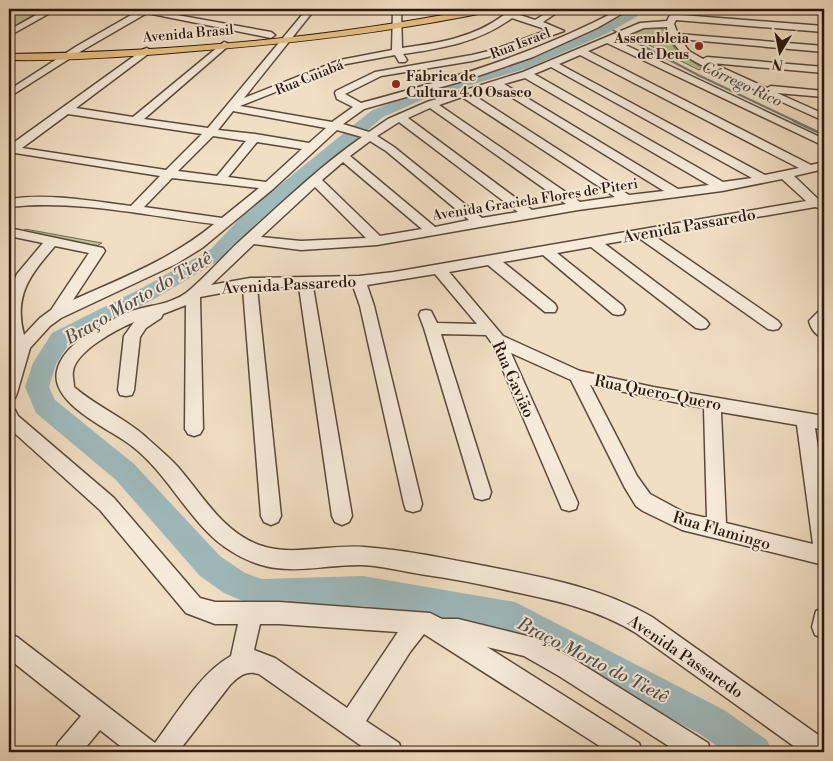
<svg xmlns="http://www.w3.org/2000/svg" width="833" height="761" viewBox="0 0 833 761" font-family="'Libre Bodoni',serif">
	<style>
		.green { fill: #b9c295; stroke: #726c51 }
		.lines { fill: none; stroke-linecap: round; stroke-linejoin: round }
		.stream-far1 { stroke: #707977; stroke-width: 2 }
		.stream { stroke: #707977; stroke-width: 3 }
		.river { fill: #9ebabd; fill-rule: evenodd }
		.minor-casing { stroke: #5c493b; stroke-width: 3 }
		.major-casing { stroke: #2b170d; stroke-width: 2 }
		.minor { fill: #f6ead9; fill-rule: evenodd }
		.major { fill: #e8c082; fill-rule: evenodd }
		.poi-dot { fill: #8f2418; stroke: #f6ead9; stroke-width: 2 }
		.labels { text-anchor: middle; stroke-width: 4; stroke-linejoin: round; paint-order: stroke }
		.far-street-label { font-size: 14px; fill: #2b170d; stroke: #f6ead9 }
		.far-poi-label { font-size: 14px; font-weight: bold; fill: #2b170d; stroke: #f6ead9; text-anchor: end }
		.far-water-label { font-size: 15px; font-style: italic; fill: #53504b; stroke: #f6ead9 }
		.street-label { font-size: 16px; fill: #2b170d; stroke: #f6ead9 }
		.water-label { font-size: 18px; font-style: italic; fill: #53504b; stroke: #f6ead9 }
	</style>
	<rect width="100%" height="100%" fill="#f1dfc4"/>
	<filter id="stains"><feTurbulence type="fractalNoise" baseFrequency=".004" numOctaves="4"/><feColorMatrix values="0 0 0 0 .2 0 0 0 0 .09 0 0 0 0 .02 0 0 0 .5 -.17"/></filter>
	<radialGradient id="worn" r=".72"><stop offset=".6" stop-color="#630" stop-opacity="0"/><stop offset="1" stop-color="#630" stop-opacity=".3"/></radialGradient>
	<g class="green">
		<path d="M9 9H44L9 29Z"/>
		<path d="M646 26 662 28 676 50 702 68 699 70 627 34Z"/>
		<path d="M25 229 102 243 93 248 21 234Z"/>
	</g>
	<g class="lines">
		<g class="stream-far1">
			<path d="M608 27 618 33"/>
			<path d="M624 36 698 75 797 122"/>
		</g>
		<path class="stream" d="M794 121 824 135"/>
		<path class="river" d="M635 9H650L608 33 528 68 426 98 383 117 257 223 225 257 156 298 68 345 56 364 49 387 55 400 134 464 220 556 245 573 262 579 363 576 515 602 724 710 767 740 772 752H725L700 734 511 633 363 606H313L262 609 224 593 200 576 116 480 36 413 25 387 33 363 52 333 142 288 211 249 243 215 371 111 416 92 518 62 598 27Z"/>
		<defs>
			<g id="minor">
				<path d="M47 9H57L9 36V30Z"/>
				<path d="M135 9H152L177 15 271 32 275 35 271 38 147 13 83 50 9 97V90L77 46 138 11Z"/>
				<path d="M307 9H315L244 98 340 60 392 50 393 9H401L402 48C439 43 473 38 504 15L490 9H502L509 11 513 9H522L517 14 535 20 553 9H562L543 22 564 31 499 54 472 61 381 76 345 94 361 103C451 79 538 53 620 9H630L597 28 533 57 466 80 364 109 343 124 369 132 388 119 427 102 523 72 640 23 667 21C671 12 677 8 687 9L681 15 824 26V32L676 20 674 24 678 34 824 46V52L680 39 689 51 703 59 707 57 824 67V73L712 63 767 88 771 86 824 91V97L777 93 824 114V121L707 68 683 55 668 36 667 27 644 28 615 40 824 139V146L607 43 588 51 811 165 824 162V169L794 176 819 200 824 201V209L815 207 653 235 778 321 781 325 778 329 773 330 768 329 639 238 605 244 706 320 709 324 706 328 701 329 696 328 591 247 557 253 623 306 625 310 623 314 618 315 613 314 543 255 503 262 555 304 557 308 555 312H545L488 265 449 272 503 336 580 371 653 387 824 416V430L815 428 824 489V565L682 530 643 511 636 506 625 488 571 380 511 353 578 503 576 509 569 511 562 509 491 342 486 335 441 334 491 492 489 498 482 500 475 498 424 328 419 315 421 311 426 310 431 311 437 323 477 324 435 274 367 285 374 306 422 504 420 510 413 512 406 510 404 504 360 306 353 286 313 287 352 516 349 522 342 525 335 522 332 516 299 287 257 288 281 516 278 522 271 525 264 522 261 516 243 289 200 297 203 429 200 434 194 436 188 434 185 429 186 305 163 314 161 318 146 328 140 337 134 390 132 395 126 396 120 395 118 390 124 336 134 322C117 329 76 351 73 371 72 376 74 382 74 387 97 407 127 419 148 439 158 448 169 457 178 467 203 496 222 531 259 545 292 557 329 544 364 547 406 550 449 559 490 567 547 578 602 588 652 617L824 739V752H802L636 633C599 610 558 601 515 592 485 585 456 579 426 575 405 572 383 566 362 565 334 564 304 572 276 568 262 567 243 559 231 551 192 528 170 475 132 446 110 429 50 404 57 371 63 342 110 319 135 310 152 305 171 304 186 293 206 277 225 254 243 238 281 204 320 166 362 137L337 130 273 189 202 248 176 264 61 318 50 326 30 348 17 393 15 398 9 399V367L15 347 9 335V293L17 274 43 243 9 236V228L103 248 105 251 73 300C122 278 172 259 214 224 149 216 74 199 9 207V199C50 193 90 201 131 206L160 176 15 153 9 155V146L144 49 147 48 152 51 76 108 133 117 224 42 227 43V47L144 119 208 128ZM512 18 548 30 493 50 472 55 375 72 336 91 335 93 337 99 353 107 332 122 240 106 346 64 395 55 399 62H405L407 60 403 54C443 48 479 42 512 18ZM580 55 799 168 765 175 559 64ZM551 67 752 178 723 182 534 74ZM525 78 709 185 678 189 504 84ZM495 87 664 191 629 195 472 94ZM462 97 615 197 580 202 439 105ZM430 108 566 204 532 210 408 118ZM233 111 326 128 309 143 255 134 218 130ZM68 114 202 134 166 170 22 148ZM399 122 518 212 482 218 394 147 377 136ZM213 136 246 141 217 176 178 171ZM370 141 386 151 469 220 435 227 350 156ZM257 142 302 149 266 182 228 177ZM343 162 422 229 380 236 322 180ZM172 178 259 188 222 218 144 207ZM782 179 806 201 394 272 359 276 250 278 211 285 254 244 301 250 377 245 578 210 722 191ZM315 187 366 238 301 241 261 237ZM55 246 89 253 51 310 40 318 24 335C13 295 31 274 55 246ZM590 385 704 408 707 518 685 513 650 494 637 476ZM721 412 797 425 813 544 726 523Z"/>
				<path d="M783 9H824V14L787 12Z"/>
				<path d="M824 310V338C816 336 811 329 809 321L819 311Z"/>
				<path d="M9 408 15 410 18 416 114 498 200 598 215 602H279L430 613 442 619H458L535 638 575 660 708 743 711 752H678L559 676 524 656 487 647 639 743 642 752H609L424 634 410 652 366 721 399 743 402 752H370L259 674C246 670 239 676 230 685L178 752H128L100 730 82 752H55L58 743 81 716 9 659V634L17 637 155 743C176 715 200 673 231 656L238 624H215L186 613 100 510 9 428ZM260 624H279L398 632 347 708 275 658 254 650Z"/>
				<path d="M824 608V637L823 638 815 635 812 627 816 611Z"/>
			</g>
			<path id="major" d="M474 9H493L488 12C387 33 286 44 183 52 125 57 67 61 9 60V54C162 52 324 39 474 9Z"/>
		</defs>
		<use href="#minor" class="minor-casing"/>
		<use href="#major" class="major-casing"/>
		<use href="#minor" class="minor"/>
		<use href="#major" class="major"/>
	</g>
	<g class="poi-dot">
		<circle cx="699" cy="46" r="5"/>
		<circle cx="396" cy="84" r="5"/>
	</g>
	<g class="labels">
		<g class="far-street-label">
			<text transform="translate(188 33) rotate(-5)" y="5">Avenida Brasil</text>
			<text transform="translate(520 43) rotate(-21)" y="5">Rua Israel</text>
			<text transform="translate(309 77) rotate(-22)" y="5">Rua Cuiabá</text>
			<text transform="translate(535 199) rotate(-9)" y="5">Avenida Graciela Flores de Piteri</text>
		</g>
		<g class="far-poi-label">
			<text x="689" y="43">Assembleia<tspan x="689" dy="16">de Deus</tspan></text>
			<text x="406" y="81" text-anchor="start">Fabrica de<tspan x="406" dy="16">Cultura 4.0 Osasco</tspan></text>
		</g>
		<g class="far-water-label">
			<text transform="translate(742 84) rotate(25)" y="5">Córrego Rico</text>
		</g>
		<g class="street-label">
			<text transform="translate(689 225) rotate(-10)" y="6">Avenida Passaredo</text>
			<text transform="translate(289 284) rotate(-3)" y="6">Avenida Passaredo</text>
			<text transform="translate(514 379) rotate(66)" y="6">Rua Gavião</text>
			<text transform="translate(658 392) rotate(11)" y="6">Rua Quero-Quero</text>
			<text transform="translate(722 530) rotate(16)" y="6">Rua Flamingo</text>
			<text transform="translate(686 656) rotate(34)" y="6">Avenida Passaredo</text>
		</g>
		<g class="water-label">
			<text transform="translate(138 298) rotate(-30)" y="6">Braço Morto do Tietê</text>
			<text transform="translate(593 660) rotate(27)" y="6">Braço Morto do Tietê</text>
		</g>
	</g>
	<rect width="833" height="761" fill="none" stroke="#f1dfc4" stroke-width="30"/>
	<rect x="10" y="10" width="813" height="741" fill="none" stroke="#2b170d" stroke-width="2.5"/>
	<rect x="15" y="15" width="803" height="731" fill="none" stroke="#2b170d"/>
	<g transform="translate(780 52) rotate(190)" stroke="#f6ead9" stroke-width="4" paint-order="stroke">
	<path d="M0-4L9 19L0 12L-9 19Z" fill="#2b170d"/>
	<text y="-8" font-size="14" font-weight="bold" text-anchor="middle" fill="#2b170d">N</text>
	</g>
	<rect width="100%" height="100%" filter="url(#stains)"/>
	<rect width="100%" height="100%" fill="url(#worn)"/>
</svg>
